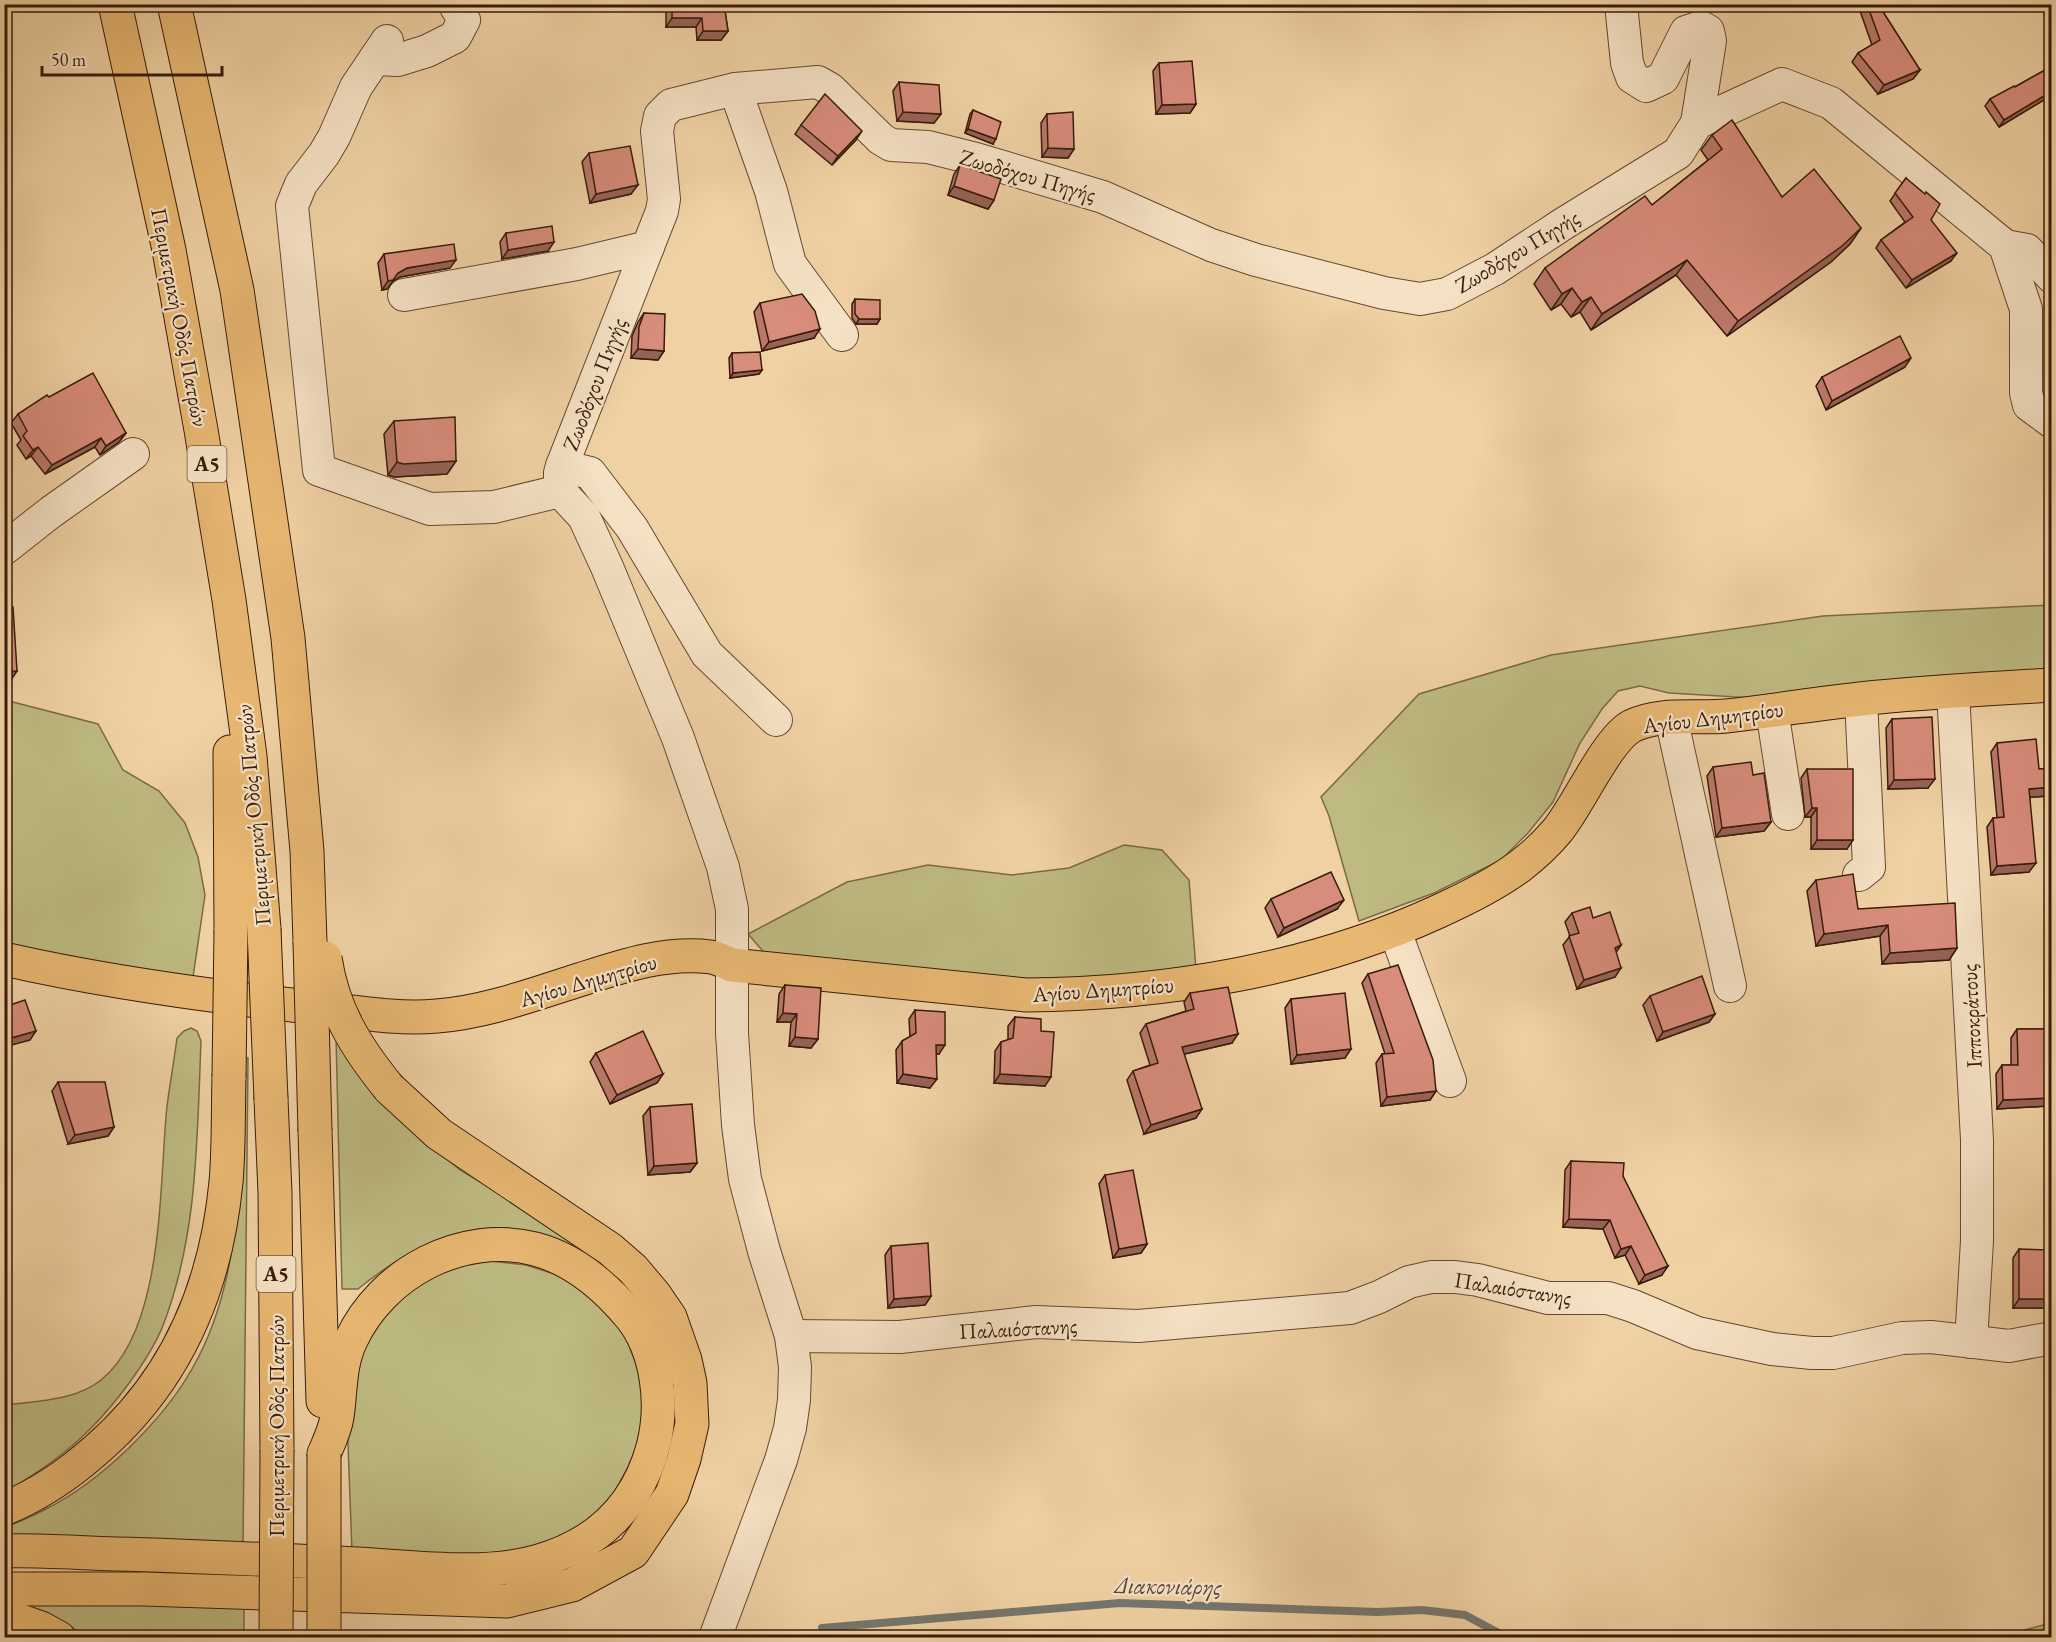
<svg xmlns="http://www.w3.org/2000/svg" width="2056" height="1642" viewBox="0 0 2056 1642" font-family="'EB Garamond',serif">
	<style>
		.green { fill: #beba82; stroke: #7b6a46; stroke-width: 1.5 }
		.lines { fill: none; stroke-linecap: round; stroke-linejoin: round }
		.stream { stroke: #76776f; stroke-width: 8 }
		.minor-casing { stroke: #664830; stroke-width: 34 }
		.major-casing { stroke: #381b0a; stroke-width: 35 }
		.highway-casing { stroke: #381b0a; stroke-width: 35 }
		.minor { stroke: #f5e1c4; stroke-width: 32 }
		.major { stroke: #e8b872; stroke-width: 33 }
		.highway { stroke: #e8b872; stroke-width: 33 }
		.highway-bridge-casing { stroke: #381b0a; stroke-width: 35; stroke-linecap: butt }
		.highway-bridge { stroke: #e8b872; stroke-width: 33 }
		.wall { fill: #ba786a; stroke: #381b0a; stroke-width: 1.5 }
		.shaded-wall { fill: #976256; stroke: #381b0a; stroke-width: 1.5 }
		.building { fill: #d88c7b; stroke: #381b0a; stroke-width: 1.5 }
		.labels { text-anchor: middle; stroke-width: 4.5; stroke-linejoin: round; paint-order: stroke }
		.shield { fill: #f5e1c4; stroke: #715642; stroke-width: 1.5 }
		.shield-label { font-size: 21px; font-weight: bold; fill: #381b0a }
		.street-label { font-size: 22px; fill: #381b0a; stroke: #f5e1c4 }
		.water-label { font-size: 24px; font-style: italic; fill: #57493c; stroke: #f5e1c4 }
	</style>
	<rect width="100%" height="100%" fill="#f0d1a4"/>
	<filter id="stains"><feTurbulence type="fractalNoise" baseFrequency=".00333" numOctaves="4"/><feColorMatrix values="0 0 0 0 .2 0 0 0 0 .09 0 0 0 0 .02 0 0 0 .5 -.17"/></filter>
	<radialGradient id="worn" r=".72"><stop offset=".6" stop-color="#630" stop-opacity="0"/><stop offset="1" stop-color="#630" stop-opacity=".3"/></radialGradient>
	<g class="green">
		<path d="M2051 605V669L1754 698 1669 693 1640 686 1618 691 1602 709 1580 743 1553 802 1528 833 1501 860 1434 893 1359 921 1329 816 1321 797 1419 694 1551 655 1823 616Z"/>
		<path d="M9 701 98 724 123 770 159 791 185 823 198 857 205 895 192 984 5 951 4 702Z"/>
		<path d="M1124 845 1162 850 1189 880 1196 969 1059 985 769 958 748 934 847 882 928 865 1012 875 1069 868Z"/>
		<path d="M191 1028 197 1031 201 1041C197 1138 198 1237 162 1328 148 1361 114 1406 88 1431 64 1456 34 1474 5 1493L4 1405C36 1401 75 1401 101 1380 165 1329 159 1182 167 1106 170 1084 174 1061 177 1038L184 1031Z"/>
		<path d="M336 1036 419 1136 460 1170 487 1186 573 1243 572 1246C558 1241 543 1235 528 1232 464 1216 405 1251 358 1289H342Z"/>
		<path d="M241 1058H248L243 1546 5 1539 4 1528C18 1522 33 1516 46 1509 100 1482 162 1422 192 1369 218 1324 231 1269 236 1217 238 1199 237 1181 238 1163 239 1128 240 1093 241 1058Z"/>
		<path d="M491 1261 526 1265 567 1278 600 1303 618 1325 628 1343 637 1367 642 1392 643 1415 636 1448 628 1467 613 1494 579 1532 497 1557 352 1552 347 1417 363 1339 404 1295 432 1275 456 1266Z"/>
		<path d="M5 1597 244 1603V1637H88L72 1628Z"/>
		<path d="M2051 1623V1637H1997H1998Z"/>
	</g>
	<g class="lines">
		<path class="stream" d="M822 1628 1120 1603 1378 1612 1422 1610 1465 1615 1508 1638"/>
		<defs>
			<g id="minor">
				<path d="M1621 4 1627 63 1632 77 1646 86 1663 78 1686 32 1701 27 1708 31 1710 41 1697 123"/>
				<path d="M387 41 356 87 334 137 324 154 301 184 292 206 319 470 430 509 494 507 560 491"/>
				<path d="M375 59 398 60 427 51 455 37 464 20 455 5"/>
				<path d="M735 89 771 191 790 264 842 335"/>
				<path d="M2005 246 2027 250 2052 277"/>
				<path d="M404 295 577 264 648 247"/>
				<path d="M562 466 590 473 632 528 707 654 776 720"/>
				<path d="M4 549 51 512 133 454"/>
				<path d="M1953 691 1977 1140V1241L1971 1342"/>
				<path d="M1772 710 1788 814"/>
				<path d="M1671 717 1730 986"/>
				<path d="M1859 875 1869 867 1861 699"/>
				<path d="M1395 931 1450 1081"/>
				<path d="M791 1336 900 1337 1036 1322 1138 1326 1350 1308 1379 1297 1409 1282 1431 1277H1455L1478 1280 1548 1298H1608L1633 1306 1697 1333 1772 1349 1812 1353H1833L1902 1338 1931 1337 2009 1346 2052 1338"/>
				<path d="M715 1638 781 1460 790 1428 794 1400 795 1367 791 1336 764 1251 745 1179 738 1125 732 1033V909L723 867 678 738 607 567 584 517 560 491V473L562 466 662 211 664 199 657 131 660 116 671 105 735 89 818 82 830 89 881 139 891 145 928 147 976 159 1103 197 1211 245 1256 260 1384 293 1420 299 1447 294 1495 269 1563 224 1678 153 1697 123 1782 84 1831 103 2005 246 2026 309V393L2029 405 2052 422"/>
			</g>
			<path id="major" d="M4 959C105 982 208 996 310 1007 351 1011 395 1020 437 1016 487 1012 534 994 582 979 622 966 667 951 711 957 718 958 725 962 732 965L1026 995C1165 994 1310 970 1437 912 1466 899 1495 885 1520 866 1533 856 1547 843 1557 831 1578 806 1607 739 1632 726 1661 712 1695 719 1726 716 1771 711 1816 704 1860 699 1924 692 1988 689 2052 685"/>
			<g id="highway">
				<path d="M115 4 169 250 201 430 229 600 250 756 264 929"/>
				<path d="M174 4 237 290 288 638 307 851 310 942"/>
				<path d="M230 752 231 931"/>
				<path d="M271 1099 275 1193 277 1450"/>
				<path d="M315 1131 323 1401"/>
				<path d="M4 1509C38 1495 69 1474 96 1450 177 1380 216 1287 226 1182 229 1148 228 1112 229 1077"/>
				<path d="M4 1551C41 1550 79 1553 116 1554 196 1556 277 1560 357 1564 412 1567 486 1577 539 1561 598 1544 637 1506 653 1447 664 1405 658 1350 630 1316 605 1286 573 1259 535 1249 462 1230 382 1273 351 1340 339 1365 341 1391 337 1417 335 1430 329 1442 324 1454"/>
				<path d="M4 1589H144L507 1601 572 1585 633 1552 672 1494 684 1459 692 1424 690 1383 685 1360 670 1317 655 1295 633 1269 610 1249 439 1134 389 1088"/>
				<path d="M4 1615 41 1628 59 1638"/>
			</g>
		</defs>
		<use href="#minor" class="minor-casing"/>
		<use href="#major" class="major-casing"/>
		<use href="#highway" class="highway-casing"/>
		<use href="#minor" class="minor"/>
		<use href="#major" class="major"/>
		<use href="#highway" class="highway"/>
		<defs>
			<g id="highway-bridge">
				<path d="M264 929 271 1099"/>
				<path d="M310 942 315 1131"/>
				<path d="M325 958C333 1011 356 1047 389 1088"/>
				<path d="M229 1077 231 931"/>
				<path d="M324 1454V1638"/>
				<path d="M276 1638 277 1450"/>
			</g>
		</defs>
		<use href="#highway-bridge" class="highway-bridge-casing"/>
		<use href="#highway-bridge" class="highway-bridge"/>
	</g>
	<g class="wall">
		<path d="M666 4H724L728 31 721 40H697L696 27H666Z"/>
		<path d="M1861 4H1878L1920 70 1913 79 1878 94 1852 62 1858 53 1872 45 1859 8Z"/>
		<path d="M1159 63 1196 104 1190 113 1156 114 1153 71Z"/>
		<path d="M2052 66V95L1999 127 1985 106 1990 99 2015 87Z"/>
		<path d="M899 82 941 114 934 123 897 121 893 91Z"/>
		<path d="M973 110 993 144 965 133 970 114Z"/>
		<path d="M1047 114 1074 149 1068 158 1042 157 1041 123Z"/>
		<path d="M801 125 856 140 832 165 795 134Z"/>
		<path d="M1712 135 1782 197 1861 228 1850 244 1831 262 1727 336 1676 275 1591 330 1580 312 1571 317 1561 304 1551 310 1534 284 1545 268 1652 205 1708 160 1701 150Z"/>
		<path d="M589 153 631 194 590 203 582 162Z"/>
		<path d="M960 165 994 200 988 209 948 195 954 174Z"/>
		<path d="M1906 178 1931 220 1951 261 1906 288 1876 248 1881 240 1905 222 1890 201Z"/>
		<path d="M506 233 548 251 502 259 500 242Z"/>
		<path d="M384 254 450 268 400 277 393 281 387 289 382 290 378 263Z"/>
		<path d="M855 299 880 319 877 324H856L852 318V304Z"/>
		<path d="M760 303 814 338 762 351 754 312Z"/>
		<path d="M644 313 664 351 658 360 631 358 632 336 638 322Z"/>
		<path d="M732 353 762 370 759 374 730 378 729 358Z"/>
		<path d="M1905 367 1826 410 1816 386 1822 377Z"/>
		<path d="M49 397 126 433 119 442 100 455 95 447 45 474 31 456 26 459 17 445 21 440 11 423 18 414Z"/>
		<path d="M394 421 456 461 447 474 394 477 388 475 384 434Z"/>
		<path d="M1892 719 1928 788 1888 789 1886 728Z"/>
		<path d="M1997 743 2039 769 2052 768V790L2048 796 2030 797 2029 872 1991 875 1987 827 1993 818H1997L1991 752Z"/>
		<path d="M1713 767 1753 775 1771 822 1764 831 1716 837 1707 776Z"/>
		<path d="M1807 769 1847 849H1811V817H1805L1801 778Z"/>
		<path d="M1816 880 1858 909 1957 948 1949 960 1882 964 1880 936 1816 946 1807 891Z"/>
		<path d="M1271 899 1337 909 1278 937 1265 908Z"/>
		<path d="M1572 913 1593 918 1621 945 1616 952 1615 977 1577 989 1563 945 1570 936 1565 922Z"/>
		<path d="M1368 974 1436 1091 1430 1100 1381 1106 1376 1063 1382 1054H1385L1362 983Z"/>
		<path d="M785 985 818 1039 811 1048 789 1046 791 1022H777L779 994Z"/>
		<path d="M1190 993 1232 1043 1184 1054 1196 1118 1144 1134 1127 1080 1133 1071 1150 1065 1140 1033 1146 1024 1186 1011 1184 1002Z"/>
		<path d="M1650 996 1715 1014 1709 1022 1657 1041 1643 1005Z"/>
		<path d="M1291 999 1345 1058 1291 1064 1285 1008Z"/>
		<path d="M915 1010 939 1054H936L930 1088 897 1083 896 1050 902 1041 910 1037 909 1019Z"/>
		<path d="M1015 1017 1041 1031 1045 1086 994 1083 995 1051 1001 1042 1008 1040V1026Z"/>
		<path d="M2017 1029H2052V1101L2048 1106 1997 1109 1996 1074 2002 1065H2011V1038Z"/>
		<path d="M596 1053 663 1074 657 1083 610 1104 590 1062Z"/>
		<path d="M58 1082 114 1127 108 1136 68 1144 52 1091Z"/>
		<path d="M650 1107 697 1163 690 1172 648 1175 643 1116Z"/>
		<path d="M1571 1161 1623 1176 1662 1275 1639 1284 1625 1255 1615 1258 1603 1229 1563 1227 1565 1170Z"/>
		<path d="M1105 1175 1147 1244 1141 1253 1113 1258 1099 1184Z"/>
		<path d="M891 1246 931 1296 925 1305 888 1308 885 1255Z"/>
		<path d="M2019 1249 2044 1308H2013V1258Z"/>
	</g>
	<g class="shaded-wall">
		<path d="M672 18H702L696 27H666Z"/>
		<path d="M703 31H728L721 40H697Z"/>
		<path d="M1920 70 1913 79 1878 94 1884 85Z"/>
		<path d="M2052 91V95L1999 127 2004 120Z"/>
		<path d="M1196 104 1190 113 1156 114 1162 105Z"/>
		<path d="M903 112 941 114 934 123 897 121Z"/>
		<path d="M968 129 996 139 993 144 965 133Z"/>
		<path d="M862 131 856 140 832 165 838 156Z"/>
		<path d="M1048 148 1074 149 1068 158 1042 157Z"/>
		<path d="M638 185 631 194 590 203 596 194Z"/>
		<path d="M954 186 994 200 988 209 948 195Z"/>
		<path d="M1861 228 1850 244 1831 262 1727 336 1738 321Z"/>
		<path d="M554 242 548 251 502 259 508 250Z"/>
		<path d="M1957 253 1951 261 1906 288 1912 280Z"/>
		<path d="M456 260 450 268 400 277 393 281 387 289 382 290 388 281 398 273 407 268Z"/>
		<path d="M1687 260 1676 275 1591 330 1602 314Z"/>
		<path d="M1572 288 1561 304 1551 310 1562 294Z"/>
		<path d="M1591 297 1580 312 1571 317 1582 302Z"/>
		<path d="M859 319H880L877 324H856Z"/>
		<path d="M820 329 814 338 762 351 769 342Z"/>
		<path d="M638 349 664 351 658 360 631 358Z"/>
		<path d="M1911 358 1905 367 1826 410 1832 401Z"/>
		<path d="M762 370 759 374 730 378 733 373Z"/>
		<path d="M126 433 119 442 100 455 106 446Z"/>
		<path d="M101 438 95 447 45 474 52 465Z"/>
		<path d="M38 447 31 456 26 459 33 450Z"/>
		<path d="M456 461 447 474 394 477 388 475 397 462Z"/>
		<path d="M17 671 11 680H4V672Z"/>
		<path d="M1935 779 1928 788 1888 789 1894 780Z"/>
		<path d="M2052 787V790L2048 796 2023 798 2029 789Z"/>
		<path d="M1812 808H1817L1811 817H1805Z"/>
		<path d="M1771 822 1764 831 1716 837 1722 828Z"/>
		<path d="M1817 840H1853L1847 849H1811Z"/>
		<path d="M2036 863 2029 872 1991 875 1997 866Z"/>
		<path d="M1344 900 1337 909 1278 937 1284 928Z"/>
		<path d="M1888 925 1880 936 1816 946 1824 934Z"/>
		<path d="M1621 945 1615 954V948Z"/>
		<path d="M1957 948 1949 960 1882 964 1890 953Z"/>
		<path d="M1621 968 1615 977 1577 989 1584 980Z"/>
		<path d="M783 1013 797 1014 791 1022H777Z"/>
		<path d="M1715 1014 1709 1022 1657 1041 1663 1032Z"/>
		<path d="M36 1031 30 1040 4 1047V1040Z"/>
		<path d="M1238 1034 1232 1043 1176 1056 1182 1047Z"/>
		<path d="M795 1037 818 1039 811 1048 789 1046Z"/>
		<path d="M936 1045H945L939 1054H929Z"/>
		<path d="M1351 1049 1345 1058 1291 1064 1297 1055Z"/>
		<path d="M663 1074 657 1083 610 1104 617 1095Z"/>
		<path d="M903 1074 937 1079 930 1088 897 1083Z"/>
		<path d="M1000 1074 1051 1077 1045 1086 994 1083Z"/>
		<path d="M1436 1091 1430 1100 1381 1106 1387 1097Z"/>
		<path d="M2052 1098V1101L2048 1106 1997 1109 2003 1100Z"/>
		<path d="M1202 1109 1196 1118 1144 1134 1151 1125Z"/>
		<path d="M114 1127 108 1136 68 1144 75 1135Z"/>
		<path d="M697 1163 690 1172 648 1175 654 1166Z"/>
		<path d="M1569 1219 1610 1220 1603 1229 1563 1227Z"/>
		<path d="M1147 1244 1141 1253 1113 1258 1119 1249Z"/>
		<path d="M1631 1246 1625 1255 1615 1258 1621 1249Z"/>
		<path d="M1668 1266 1662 1275 1639 1284 1645 1275Z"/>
		<path d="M931 1296 925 1305 888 1308 894 1299Z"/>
		<path d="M2019 1299H2050L2044 1308H2013Z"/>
	</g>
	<g class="building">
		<path d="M672 4H724L728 31H703L702 18H672Z"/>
		<path d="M1867 4H1878L1920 70 1884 85 1858 53 1880 40Z"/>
		<path d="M1192 61 1196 104 1162 105 1159 63Z"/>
		<path d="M2052 66V91L2004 120 1990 99 2014 86 2015 87Z"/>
		<path d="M899 82 939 85 941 114 903 112Z"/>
		<path d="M825 94 862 131 838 156 801 125Z"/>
		<path d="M973 110 1001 122 996 139 968 129Z"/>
		<path d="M1073 112 1074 149 1048 148 1047 114Z"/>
		<path d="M1732 120 1782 197 1814 169 1861 228 1842 246 1738 321 1687 260 1602 314 1591 297 1582 302 1572 288 1562 294 1545 268 1645 196 1652 205 1722 149 1712 135Z"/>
		<path d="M630 146 638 185 596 194 589 153Z"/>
		<path d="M960 165 1001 179 994 200 954 186Z"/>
		<path d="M1906 178 1925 194 1926 192 1940 204 1931 220 1957 253 1912 280 1881 240 1913 217 1895 193Z"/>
		<path d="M552 226 554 242 508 250 506 233Z"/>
		<path d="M454 244 456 260 407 268 398 273 393 280 388 281 384 254Z"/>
		<path d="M802 294 815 311 820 329 769 342 760 303Z"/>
		<path d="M855 299 880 300V319H859L855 314Z"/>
		<path d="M644 313 665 314 664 351 638 349 639 327Z"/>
		<path d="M1900 336 1911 358 1832 401 1822 377Z"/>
		<path d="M760 352 762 370 733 373 732 353Z"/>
		<path d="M93 373 126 433 106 446 101 438 52 465 38 447 33 450 23 436 27 431 18 414 47 395 49 397Z"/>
		<path d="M455 417 456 461 403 464 397 462 394 421Z"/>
		<path d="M4 607H13L17 671 4 672Z"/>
		<path d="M1932 717 1935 779 1894 780 1892 719Z"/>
		<path d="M2036 739 2039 769 2052 768V787L2029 789 2036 863 1997 866 1993 818 2004 817 1997 743Z"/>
		<path d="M1751 762 1753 775 1764 773 1771 822 1722 828 1713 767Z"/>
		<path d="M1807 769H1853V840H1817V808H1812Z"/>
		<path d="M1331 872 1344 900 1284 928 1271 899Z"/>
		<path d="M1853 874 1858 909 1955 903 1957 948 1890 953 1888 925 1824 934 1816 880Z"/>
		<path d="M1590 907 1593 918 1610 912 1621 945 1615 948 1621 968 1584 980 1569 936 1579 933 1572 913Z"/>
		<path d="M1398 965 1433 1060 1436 1091 1387 1097 1382 1054 1394 1053 1368 974Z"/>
		<path d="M1702 976 1715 1014 1663 1032 1650 996Z"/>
		<path d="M785 985 821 988 818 1039 795 1037 797 1014 783 1013Z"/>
		<path d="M1228 987 1238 1034 1182 1047 1202 1109 1151 1125 1133 1071 1158 1063 1146 1024 1194 1009 1190 993Z"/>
		<path d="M1345 993 1351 1049 1297 1055 1291 999Z"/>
		<path d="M25 1000 36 1031 4 1040V1007Z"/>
		<path d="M915 1010 945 1012V1045H936L937 1079 903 1074 902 1041 916 1033Z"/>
		<path d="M1015 1017 1041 1019V1031L1054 1032 1051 1077 1000 1074 1001 1042 1013 1038Z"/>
		<path d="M2017 1029H2052V1098L2003 1100 2002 1065H2018Z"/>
		<path d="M643 1031 663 1074 617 1095 596 1053Z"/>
		<path d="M58 1082H105L114 1127 75 1135Z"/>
		<path d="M692 1104 697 1163 654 1166 650 1107Z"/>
		<path d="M1571 1161 1624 1163 1623 1176 1668 1266 1645 1275 1631 1246 1621 1249 1610 1220 1569 1219Z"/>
		<path d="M1133 1170 1147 1244 1119 1249 1105 1175Z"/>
		<path d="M928 1243 931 1296 894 1299 891 1246Z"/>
		<path d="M2019 1249 2050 1250V1299H2019Z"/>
	</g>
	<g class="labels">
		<g class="shield">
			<rect x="187.5" y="446" width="39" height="36" rx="4.5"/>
			<rect x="256.5" y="1256" width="39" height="36" rx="4.5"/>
		</g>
		<g class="shield-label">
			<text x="207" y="471">Α5</text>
			<text x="276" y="1281">Α5</text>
		</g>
		<g class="street-label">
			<text transform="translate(1028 175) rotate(16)" y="8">Ζωοδόχου Πηγής</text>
			<text transform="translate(1517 251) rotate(-31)" y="8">Ζωοδόχου Πηγής</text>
			<text transform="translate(180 317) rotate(79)" y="8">Περιμετρική Οδός Πατρών</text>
			<text transform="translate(594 384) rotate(-69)" y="8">Ζωοδόχου Πηγής</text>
			<text transform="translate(1713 717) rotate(-7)" y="8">Αγίου Δημητρίου</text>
			<text transform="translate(253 815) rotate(-95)" y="8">Περιμετρική Οδός Πατρών</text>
			<text transform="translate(588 980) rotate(-16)" y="8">Αγίου Δημητρίου</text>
			<text transform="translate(1103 989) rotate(-4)" y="8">Αγίου Δημητρίου</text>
			<text transform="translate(1971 1016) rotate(-93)" y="8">Ιπποκράτους</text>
			<text transform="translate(1513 1288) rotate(9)" y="8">Παλαιόστανης</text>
			<text transform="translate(1018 1328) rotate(-3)" y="8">Παλαιόστανης</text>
			<text transform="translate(276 1426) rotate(-90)" y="8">Περιμετρική Οδός Πατρών</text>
		</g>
		<g class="water-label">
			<text transform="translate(1168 1586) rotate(1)" y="8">Διακονιάρης</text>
		</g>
	</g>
	<rect width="2056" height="1642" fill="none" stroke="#f0d1a4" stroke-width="24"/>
	<rect x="6" y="6" width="2044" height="1630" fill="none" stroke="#381b0a" stroke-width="3"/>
	<rect x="12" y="12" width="2032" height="1618" fill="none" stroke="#381b0a" stroke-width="1.5"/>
	<path d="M42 66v9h180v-9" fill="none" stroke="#381b0a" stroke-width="3"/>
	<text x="51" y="66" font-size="18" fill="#381b0a" stroke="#f5e1c4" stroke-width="4.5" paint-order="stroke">50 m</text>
	<rect width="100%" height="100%" filter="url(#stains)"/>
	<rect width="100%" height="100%" fill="url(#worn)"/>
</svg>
